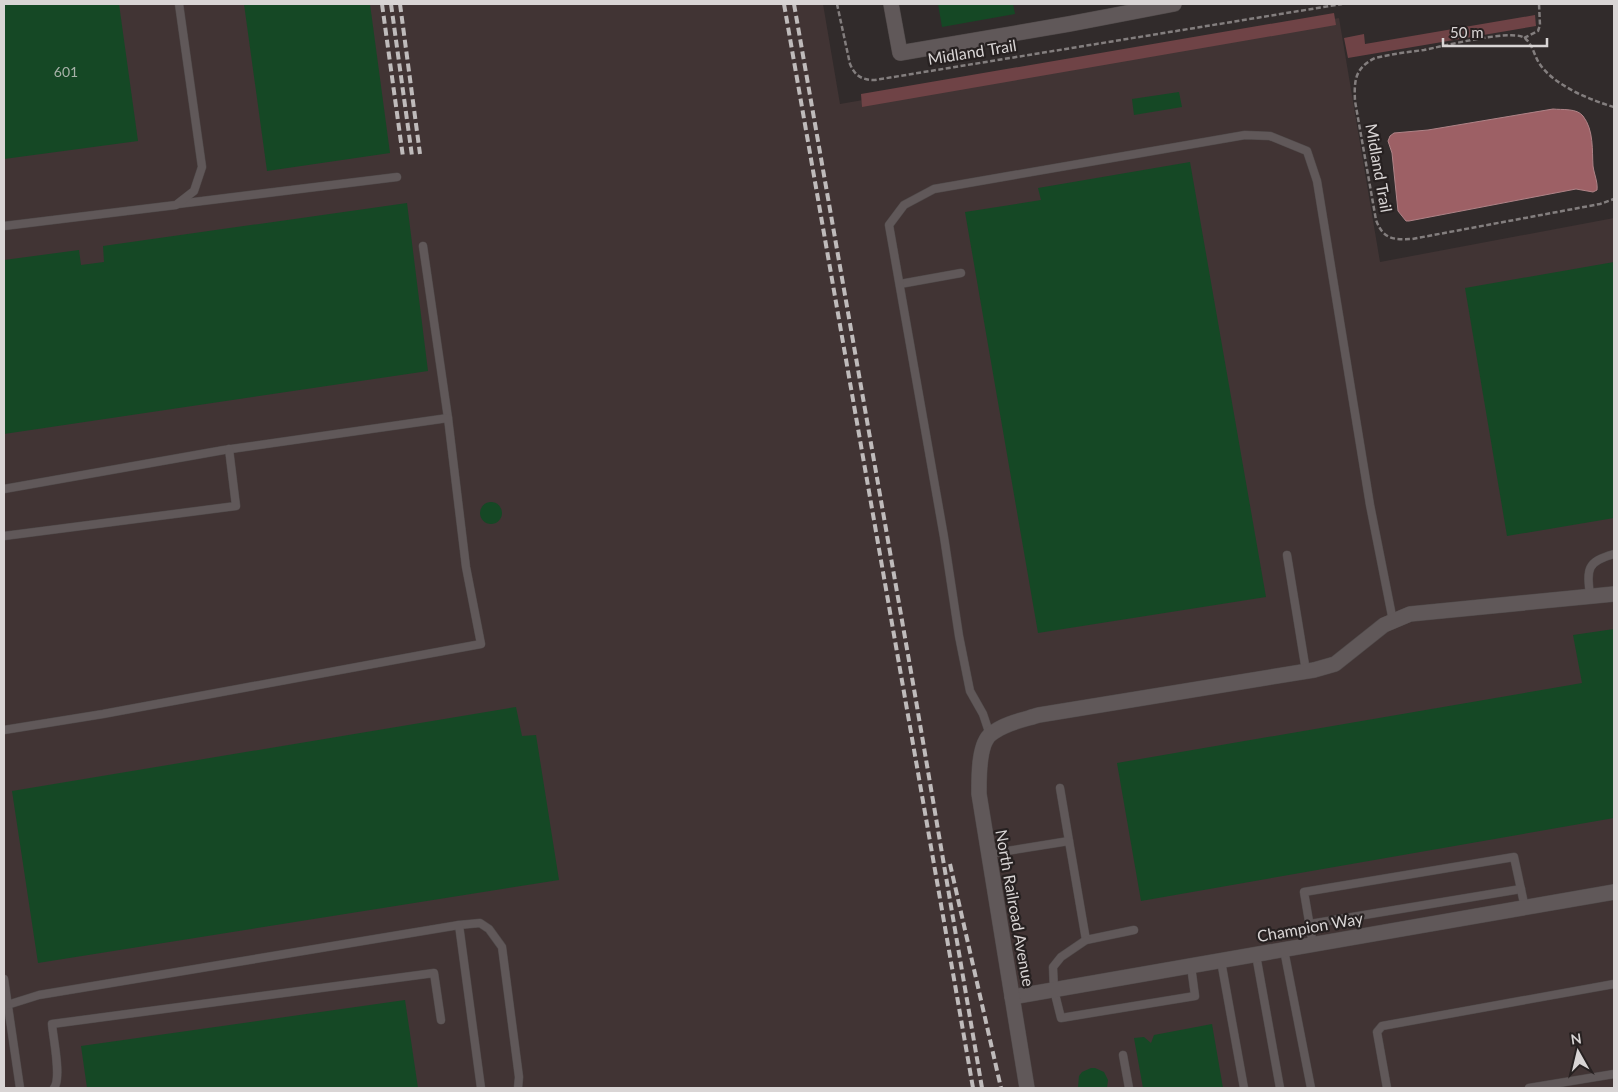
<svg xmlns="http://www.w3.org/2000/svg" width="1618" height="1092" viewBox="0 0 1618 1092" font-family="Lato,sans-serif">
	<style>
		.built { fill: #413434 }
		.green { fill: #6f4346 }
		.water { fill: #9d6065; stroke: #af8387 }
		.building { fill: #154825 }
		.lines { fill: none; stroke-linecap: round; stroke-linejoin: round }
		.lane-casing { stroke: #4f4949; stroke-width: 9 }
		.street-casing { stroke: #4f4949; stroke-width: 16 }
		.path { stroke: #837e7e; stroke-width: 2.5; stroke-dasharray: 5 2.5; stroke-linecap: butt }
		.lane { stroke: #605859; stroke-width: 8 }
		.street { stroke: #605859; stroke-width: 15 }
		.rail { stroke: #bfbbbb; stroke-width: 4; stroke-dasharray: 8 4; stroke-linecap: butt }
		.labels { text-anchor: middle; stroke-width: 4.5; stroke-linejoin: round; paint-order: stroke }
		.number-label { font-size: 14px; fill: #a8b2a9 }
		.street-label { font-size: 16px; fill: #d9d5d5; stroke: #272121 }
	</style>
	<rect width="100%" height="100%" fill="#312b2b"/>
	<path class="built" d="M4 4H823L840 104 1339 18 1380 262 1614 218V1088H4Z"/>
	<g class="green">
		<path d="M1334 13 1336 25 862 107 861 94Z"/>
		<path d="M1535 15 1536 26 1348 58 1344 38 1364 34 1365 44Z"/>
	</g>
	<path class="water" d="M1553 109C1562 110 1577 108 1583 116 1594 130 1592 151 1593 166 1594 174 1598 182 1597 190L1593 192 1576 189 1409 221H1406L1398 211 1392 153 1388 141 1390 136 1394 133 1428 130Z"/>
	<g class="building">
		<path d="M4 4H119L138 141 4 159Z"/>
		<path d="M244 4H370L390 153 267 171Z"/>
		<path d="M938 4H1013L1015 14 942 27Z"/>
		<path d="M1179 92 1182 107 1134 115 1132 99Z"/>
		<path d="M1190 162 1266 597 1038 633 965 212 1041 200 1038 188Z"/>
		<path d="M407 203 428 371 4 434V260L79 250 81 265 104 262 103 246Z"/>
		<path d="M1614 262V518L1507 536 1465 288Z"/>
		<circle cx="491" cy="513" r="11"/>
		<path d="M1614 629V818L1141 901 1117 763 1582 683 1573 635Z"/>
		<path d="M516 707 522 736 536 735 559 880 38 963 12 791Z"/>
		<path d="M405 1000 418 1088H87L81 1046Z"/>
		<path d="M1212 1024 1223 1088H1143L1134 1038 1144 1037 1151 1043 1154 1035Z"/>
		<path d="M1091 1068H1095L1104 1072 1108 1080 1107 1088H1078L1079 1076 1082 1072Z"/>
	</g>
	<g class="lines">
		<defs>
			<g id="lane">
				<path d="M178 204 397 177"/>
				<path d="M4 226 176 205 194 191 202 167 179 4"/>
				<path d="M423 246 448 418"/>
				<path d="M900 284 961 273"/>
				<path d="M4 489 224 450 448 418 466 567 481 644 103 714 4 730"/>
				<path d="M4 536 236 506 229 449"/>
				<path d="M1287 555 1306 671"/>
				<path d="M1590 596C1587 569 1586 562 1614 554"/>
				<path d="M990 735 983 714 970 691 959 636 944 537 889 225 904 205 934 189 1245 135 1270 136 1307 151 1317 181 1370 505 1393 621"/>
				<path d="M1060 788 1069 841"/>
				<path d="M988 854 1069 841 1086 940 1134 930"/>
				<path d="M1310 924 1521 889"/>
				<path d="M459 925 480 923 489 929 502 947 519 1077 518 1088"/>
				<path d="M1086 940 1061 957 1053 967 1054 990 1061 1018 1195 996 1191 966"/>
				<path d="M1313 945 1304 892 1514 857 1525 908"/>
				<path d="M1284 950 1311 1088"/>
				<path d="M1256 955 1280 1088"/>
				<path d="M1221 961 1244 1088"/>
				<path d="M4 979 20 1088"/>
				<path d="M4 1006 39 995 459 925 481 1088"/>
				<path d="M1123 1055 1129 1088"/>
				<path d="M54 1088C62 1078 53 1038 52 1024L434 973 441 1020"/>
				<path d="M1387 1088 1377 1032 1382 1026 1614 984"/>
				<path d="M1529 1088 1614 1074"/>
			</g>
			<g id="street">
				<path d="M891 4 900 53 1069 24 1174 4"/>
				<path d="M1012 997 1614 892"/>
				<path d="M1027 1088 979 794C979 779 978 744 991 734 1005 723 1023 720 1039 715L1314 670 1335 664 1384 625 1410 614 1614 594"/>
			</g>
		</defs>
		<use href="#lane" class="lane-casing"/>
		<use href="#street" class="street-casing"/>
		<g class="path">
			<path d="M837 4 850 64C855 76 862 80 875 80L1342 4"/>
			<path d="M1524 38 1538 31 1540 25 1539 4"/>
			<path d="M1614 107C1590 100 1553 85 1539 63 1534 55 1532 42 1523 37 1508 30 1443 46 1424 50 1408 52 1392 54 1375 58 1355 68 1354 80 1355 101L1376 220C1383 239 1393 240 1412 239L1600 204 1614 199"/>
		</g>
		<use href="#lane" class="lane"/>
		<use href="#street" class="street"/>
		<g class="rail">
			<path d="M382 4 403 157"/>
			<path d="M391 4 412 156"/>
			<path d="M400 4 420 154"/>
			<path d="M784 4 973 1088"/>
			<path d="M794 4 914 689 982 1088"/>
			<path d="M950 864 1001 1088"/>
		</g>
	</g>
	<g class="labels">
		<g class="number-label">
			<text x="66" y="77">601</text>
		</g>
		<g class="street-label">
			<text transform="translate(972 52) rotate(-9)" y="6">Midland Trail</text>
			<text transform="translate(1379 168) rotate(80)" y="6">Midland Trail</text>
			<text transform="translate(1015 908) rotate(80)" y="6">North Railroad Avenue</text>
			<text transform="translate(1310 927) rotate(-10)" y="6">Champion Way</text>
		</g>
	</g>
	<rect width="1618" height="1092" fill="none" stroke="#d9d5d5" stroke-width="10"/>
	<g transform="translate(1578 1052) rotate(352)" stroke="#272121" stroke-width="4" paint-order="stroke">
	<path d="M0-4L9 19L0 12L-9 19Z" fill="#d9d5d5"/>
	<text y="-8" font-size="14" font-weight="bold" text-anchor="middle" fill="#d9d5d5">N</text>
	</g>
	<path d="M1443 38v8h104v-8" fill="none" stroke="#d9d5d5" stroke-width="2.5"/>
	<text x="1450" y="38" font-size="15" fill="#d9d5d5" stroke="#272121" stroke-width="4" paint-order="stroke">50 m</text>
</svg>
